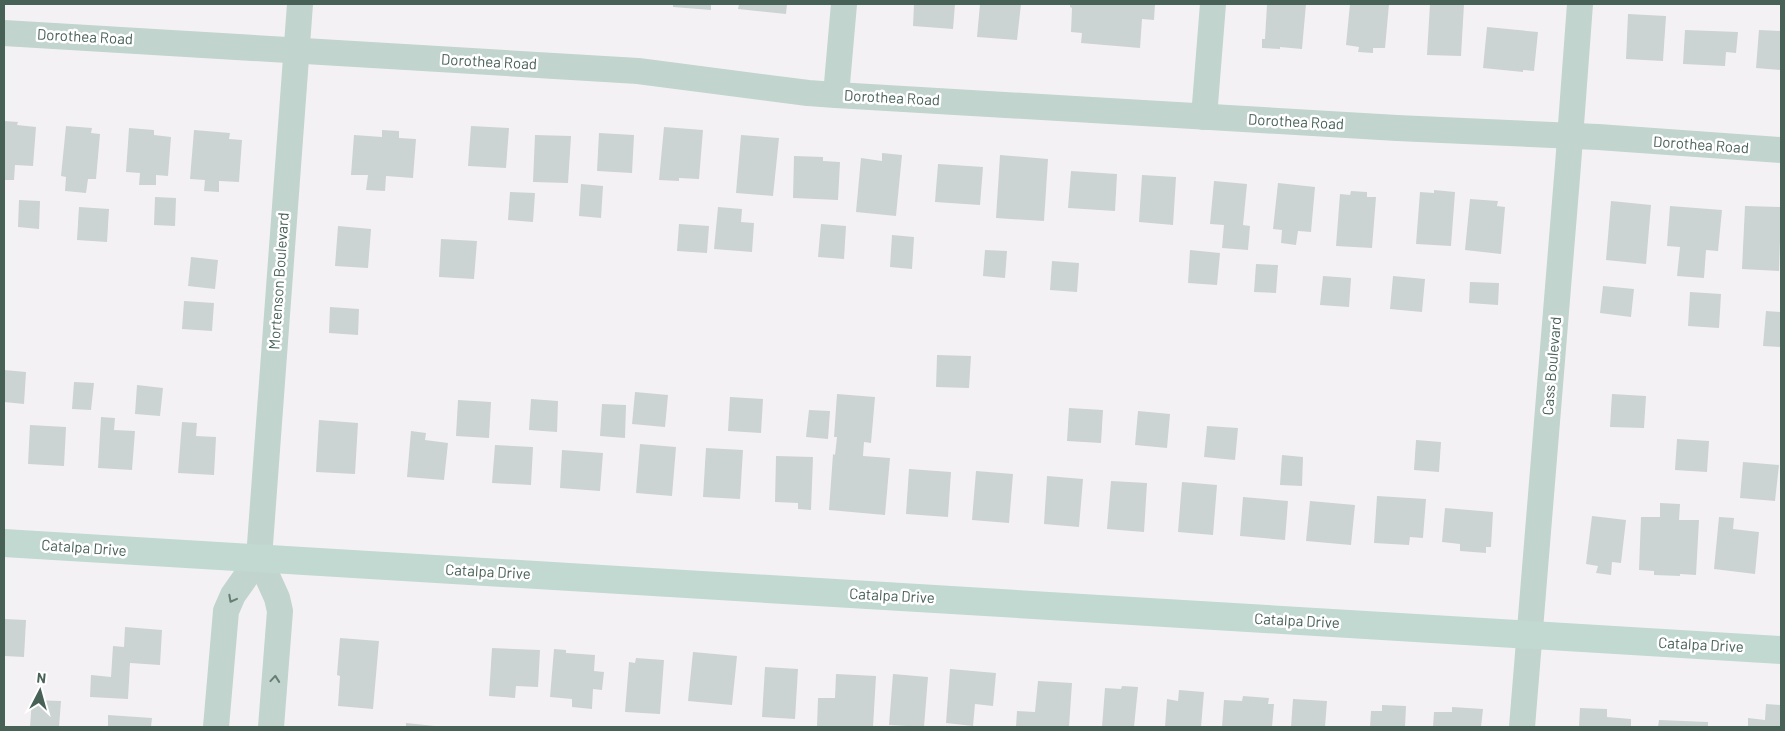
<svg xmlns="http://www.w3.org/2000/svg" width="1785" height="731" viewBox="0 0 1785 731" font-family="Barlow,sans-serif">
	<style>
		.building { fill: #cbd4d2 }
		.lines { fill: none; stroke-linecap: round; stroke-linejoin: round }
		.street { stroke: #c1d4cd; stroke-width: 26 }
		.secondary { stroke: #c1d9d1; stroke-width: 28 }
		.oneway { stroke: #667e74 }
		.labels { text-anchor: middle; stroke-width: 5; stroke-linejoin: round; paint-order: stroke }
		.street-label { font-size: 15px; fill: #486157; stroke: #fff }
	</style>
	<rect width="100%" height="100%" fill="#f4f1f4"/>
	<g class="building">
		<path d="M673 4H711V10L673 7Z"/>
		<path d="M739 4H787L786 14 738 9Z"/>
		<path d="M914 4H955L953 29 913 26Z"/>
		<path d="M980 4H1021L1017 40 977 37Z"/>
		<path d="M1070 4H1155L1154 20 1142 19 1140 48 1081 43 1082 33 1071 32 1072 8 1070 7Z"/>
		<path d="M1267 4H1306L1302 49 1280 47V49L1262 48V39H1265Z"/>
		<path d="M1350 4H1389L1385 48H1373V53L1358 52 1359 47 1346 45Z"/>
		<path d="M1430 4H1464L1461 56 1427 55Z"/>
		<path d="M1628 14 1666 16 1663 61 1626 59Z"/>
		<path d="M1487 27 1538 32 1534 71 1523 70V72L1483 68Z"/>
		<path d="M1685 30 1738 32 1736 53 1726 52 1725 66 1683 64Z"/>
		<path d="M1759 30 1781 31V70L1756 68Z"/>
		<path d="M4 121 18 122 17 125 36 127 33 166 15 165 14 180H4Z"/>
		<path d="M66 126 92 128 91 133 100 134 96 179H88L86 193 65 191 66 177 61 176Z"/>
		<path d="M471 126 509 128 506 168 468 166Z"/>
		<path d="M664 127 703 130 699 179 679 178V181L659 180Z"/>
		<path d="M129 128 154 130V135L171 137 168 176 156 175V185H139L140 173 126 172Z"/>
		<path d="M194 130 230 133 229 139 242 140 239 182 219 181V192L204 191 205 180 190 179Z"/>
		<path d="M382 130 399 131V138L416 139 413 178 386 176 385 191 366 190 368 175H351L354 135 382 137Z"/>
		<path d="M599 133 634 135 632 173 597 171Z"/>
		<path d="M535 135 571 136 568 183 533 182Z"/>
		<path d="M741 135 779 138 773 196 736 193Z"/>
		<path d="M882 153 902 155 896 216 856 212 861 158 882 161Z"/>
		<path d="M1000 155 1048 159 1044 221 996 218Z"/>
		<path d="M794 156 823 157V161L840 162 838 200 793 198Z"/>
		<path d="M938 164 983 167 980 205 935 202Z"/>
		<path d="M1071 171 1117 174 1115 211 1068 208Z"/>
		<path d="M1142 175 1176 177 1173 225 1139 222Z"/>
		<path d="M1214 181 1247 184 1243 225 1250 226 1248 250 1222 248 1224 225 1210 224Z"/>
		<path d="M1278 183 1315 187 1311 232 1298 231 1296 245 1281 243 1282 230 1273 229Z"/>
		<path d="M581 184 603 186 601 218 579 216Z"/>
		<path d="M1434 190 1455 192 1451 246 1416 244 1420 192 1434 193Z"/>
		<path d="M1351 191 1367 192V197H1376L1372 248 1336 246 1340 194 1350 195Z"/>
		<path d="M510 192 535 193 533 222 508 220Z"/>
		<path d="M155 197 176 198 175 226 154 225Z"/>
		<path d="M1470 199 1498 201 1497 206 1505 207 1501 254 1465 250Z"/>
		<path d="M19 200 40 201 39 229 18 227Z"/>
		<path d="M1611 201 1651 205 1646 264 1606 260Z"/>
		<path d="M1670 206 1722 210 1718 251 1706 250 1704 278 1677 276 1680 247 1667 246Z"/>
		<path d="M1745 206 1781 207 1779 271 1742 269Z"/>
		<path d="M79 207 109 209 107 242 77 240Z"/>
		<path d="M718 207 742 209 741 222 754 223 752 252 714 249Z"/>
		<path d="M679 224 709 226 707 253 677 251Z"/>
		<path d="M821 224 846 226 844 259 818 257Z"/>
		<path d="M338 226 371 229 368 268 335 266Z"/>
		<path d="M892 235 914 237 912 269 890 267Z"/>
		<path d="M441 239 477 241 474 279 439 277Z"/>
		<path d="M985 250 1007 251 1005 278 983 276Z"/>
		<path d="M1190 250 1220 253 1217 285 1188 283Z"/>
		<path d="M191 257 218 260 215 289 188 286Z"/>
		<path d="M1052 261 1079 263 1077 292 1050 290Z"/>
		<path d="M1256 264 1278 265 1276 293 1254 292Z"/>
		<path d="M1323 276 1351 278 1349 307 1320 305Z"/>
		<path d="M1393 276 1425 279 1422 312 1390 309Z"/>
		<path d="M1470 282 1499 283 1498 305 1469 303Z"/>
		<path d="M1603 286 1634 289 1631 317 1600 313Z"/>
		<path d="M1690 292 1721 294 1719 328 1688 326Z"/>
		<path d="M184 301 214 303 212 331 182 329Z"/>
		<path d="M330 307 359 309 358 335 329 333Z"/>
		<path d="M1766 311 1781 312V347L1763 346Z"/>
		<path d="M937 355 971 356 969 388 936 387Z"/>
		<path d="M4 370 26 372 24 404 4 402Z"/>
		<path d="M74 382 94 383 91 410 72 409Z"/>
		<path d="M137 385 163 388 160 416 135 414Z"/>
		<path d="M635 392 668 395 665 427 632 424Z"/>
		<path d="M837 394 875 397 871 443 864 442 863 456 890 458 885 515 829 510 833 454 835 455 837 437H834Z"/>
		<path d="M1612 394 1646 396 1644 428 1610 427Z"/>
		<path d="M730 397 763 399 761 433 728 431Z"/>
		<path d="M531 399 558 401 557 432 529 430Z"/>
		<path d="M458 400 491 402 489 438 456 436Z"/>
		<path d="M602 404 626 405 625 438 600 436Z"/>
		<path d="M1069 408 1103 410 1101 443 1067 441Z"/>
		<path d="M809 410 830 411 828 439 806 437Z"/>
		<path d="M1138 411 1170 414 1167 448 1135 445Z"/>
		<path d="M101 417 115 418 114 430 135 431 132 470 98 468Z"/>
		<path d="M319 420 358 423 355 474 316 472Z"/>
		<path d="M182 422 197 423 196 436 216 437 214 475 178 473Z"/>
		<path d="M30 425 66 427 64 466 28 464Z"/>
		<path d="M1207 426 1238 428 1235 460 1204 457Z"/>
		<path d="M411 431 426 433 425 440 448 443 444 480 407 477Z"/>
		<path d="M1677 439 1709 441 1707 472 1675 470Z"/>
		<path d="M1416 440 1441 442 1439 472 1414 470Z"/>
		<path d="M640 444 676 447 672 496 636 493Z"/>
		<path d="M495 445 533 447 531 485 492 483Z"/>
		<path d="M706 448 743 450 740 499 703 497Z"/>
		<path d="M562 450 603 453 600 491 560 488Z"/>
		<path d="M1282 455 1303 457 1302 486 1280 485Z"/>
		<path d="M776 456 813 457 811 510 798 509V503L775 502Z"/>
		<path d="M1743 462 1779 465 1775 501 1740 498Z"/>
		<path d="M909 469 951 472 948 517 906 514Z"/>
		<path d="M976 471 1013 474 1009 523 972 520Z"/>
		<path d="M1047 476 1083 479 1079 527 1044 524Z"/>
		<path d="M1111 481 1147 483 1144 532 1107 529Z"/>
		<path d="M1182 482 1217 485 1213 535 1178 532Z"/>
		<path d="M1377 496 1426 499 1423 538 1410 537 1409 545 1374 543Z"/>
		<path d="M1243 497 1288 501 1285 540 1240 536Z"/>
		<path d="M1310 501 1355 505 1351 545 1306 541Z"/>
		<path d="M1660 503 1680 504 1679 520H1699L1696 575 1680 574V576L1654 575V571L1639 570 1641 517H1660Z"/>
		<path d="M1445 508 1493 512 1491 547H1486V553L1460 551V544L1442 542Z"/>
		<path d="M1592 516 1626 520 1621 563 1612 562 1611 575 1596 573 1598 566 1586 564Z"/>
		<path d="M1719 517 1734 518 1733 529 1759 532 1755 574 1714 569Z"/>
		<path d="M4 619 26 620 24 657 4 656Z"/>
		<path d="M125 627 162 630 160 665 130 663 128 699 90 697 91 675 111 677 113 646 124 647Z"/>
		<path d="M340 638 379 641 373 709 338 706 340 676 337 675Z"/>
		<path d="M492 648 540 650 538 687 516 686 515 698 489 696Z"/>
		<path d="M554 649 566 650V653L595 655 594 671 604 672 602 690 593 689 592 709 572 707V699L550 697Z"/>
		<path d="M693 652 737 656 732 705 688 701Z"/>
		<path d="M636 658 664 660 660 714 625 712 629 662 635 663Z"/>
		<path d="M765 667 798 669 795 719 762 717Z"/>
		<path d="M950 669 996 673 993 706 975 704 973 726 946 723Z"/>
		<path d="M836 674 876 676 873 727H817L818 698H835Z"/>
		<path d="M893 674 928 677 924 727 889 725Z"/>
		<path d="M1038 681 1072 683 1069 727H1016L1017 711 1035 712Z"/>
		<path d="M1122 686 1138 687 1134 727H1102L1105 688 1121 689Z"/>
		<path d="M1179 690 1204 692 1201 727H1165L1167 699 1178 701Z"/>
		<path d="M1243 696 1269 698 1268 704H1274L1272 727H1222L1224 700 1242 701Z"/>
		<path d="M1293 699 1327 701 1325 727H1291Z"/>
		<path d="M32 700 61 701 59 727H30Z"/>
		<path d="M1766 704 1781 705V727H1748V718L1765 720Z"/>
		<path d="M1382 705 1406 706 1405 727H1370L1371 711H1382Z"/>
		<path d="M1452 707 1483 709 1481 727H1433L1434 712H1452Z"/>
		<path d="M1580 708 1607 709V717L1631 719V727H1579Z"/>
		<path d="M108 715 152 718 151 727H108Z"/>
		<path d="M1659 720 1708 722V727H1658Z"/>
		<path d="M406 723 435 726V727H406Z"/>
	</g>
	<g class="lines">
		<g class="street">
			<path d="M4 33 638 71 808 93 836 95 1397 128 1598 137 1781 150"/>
			<path d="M836 95 844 4"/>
			<path d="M1204 117 1213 4"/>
			<path d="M216 727 226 611 233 595 259 558"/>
			<path d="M271 727 280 611 277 598 259 558 300 4"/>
			<path d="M1522 727 1568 165 1580 4"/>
		</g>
		<path class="secondary" d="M4 543 1781 650"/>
	</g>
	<defs><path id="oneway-chevron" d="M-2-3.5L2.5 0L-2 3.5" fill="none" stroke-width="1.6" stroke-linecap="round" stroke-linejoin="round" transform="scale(1.25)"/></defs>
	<g class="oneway">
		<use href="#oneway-chevron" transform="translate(232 599) rotate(118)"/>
		<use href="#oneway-chevron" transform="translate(275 679) rotate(-85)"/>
	</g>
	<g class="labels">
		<g class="street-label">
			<text transform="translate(85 37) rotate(3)" y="5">Dorothea Road</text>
			<text transform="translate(489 62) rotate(3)" y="5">Dorothea Road</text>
			<text transform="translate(892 98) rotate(3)" y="5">Dorothea Road</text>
			<text transform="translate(1296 122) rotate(3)" y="5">Dorothea Road</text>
			<text transform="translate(1701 145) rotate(4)" y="5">Dorothea Road</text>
			<text transform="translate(279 281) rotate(-86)" y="5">Mortenson Boulevard</text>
			<text transform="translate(1552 366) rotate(-85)" y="5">Cass Boulevard</text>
			<text transform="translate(84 548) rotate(4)" y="5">Catalpa Drive</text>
			<text transform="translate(488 572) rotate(3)" y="5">Catalpa Drive</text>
			<text transform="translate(892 596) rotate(3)" y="5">Catalpa Drive</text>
			<text transform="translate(1297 621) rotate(3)" y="5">Catalpa Drive</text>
			<text transform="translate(1701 645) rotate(3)" y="5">Catalpa Drive</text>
		</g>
	</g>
	<rect width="1785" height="731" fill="none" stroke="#486157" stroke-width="10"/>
	<g transform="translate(40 691) rotate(6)" stroke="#ffffff" stroke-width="4" paint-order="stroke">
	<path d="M0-4L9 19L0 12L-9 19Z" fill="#486157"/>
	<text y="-8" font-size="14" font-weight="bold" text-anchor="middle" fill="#486157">N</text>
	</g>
</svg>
